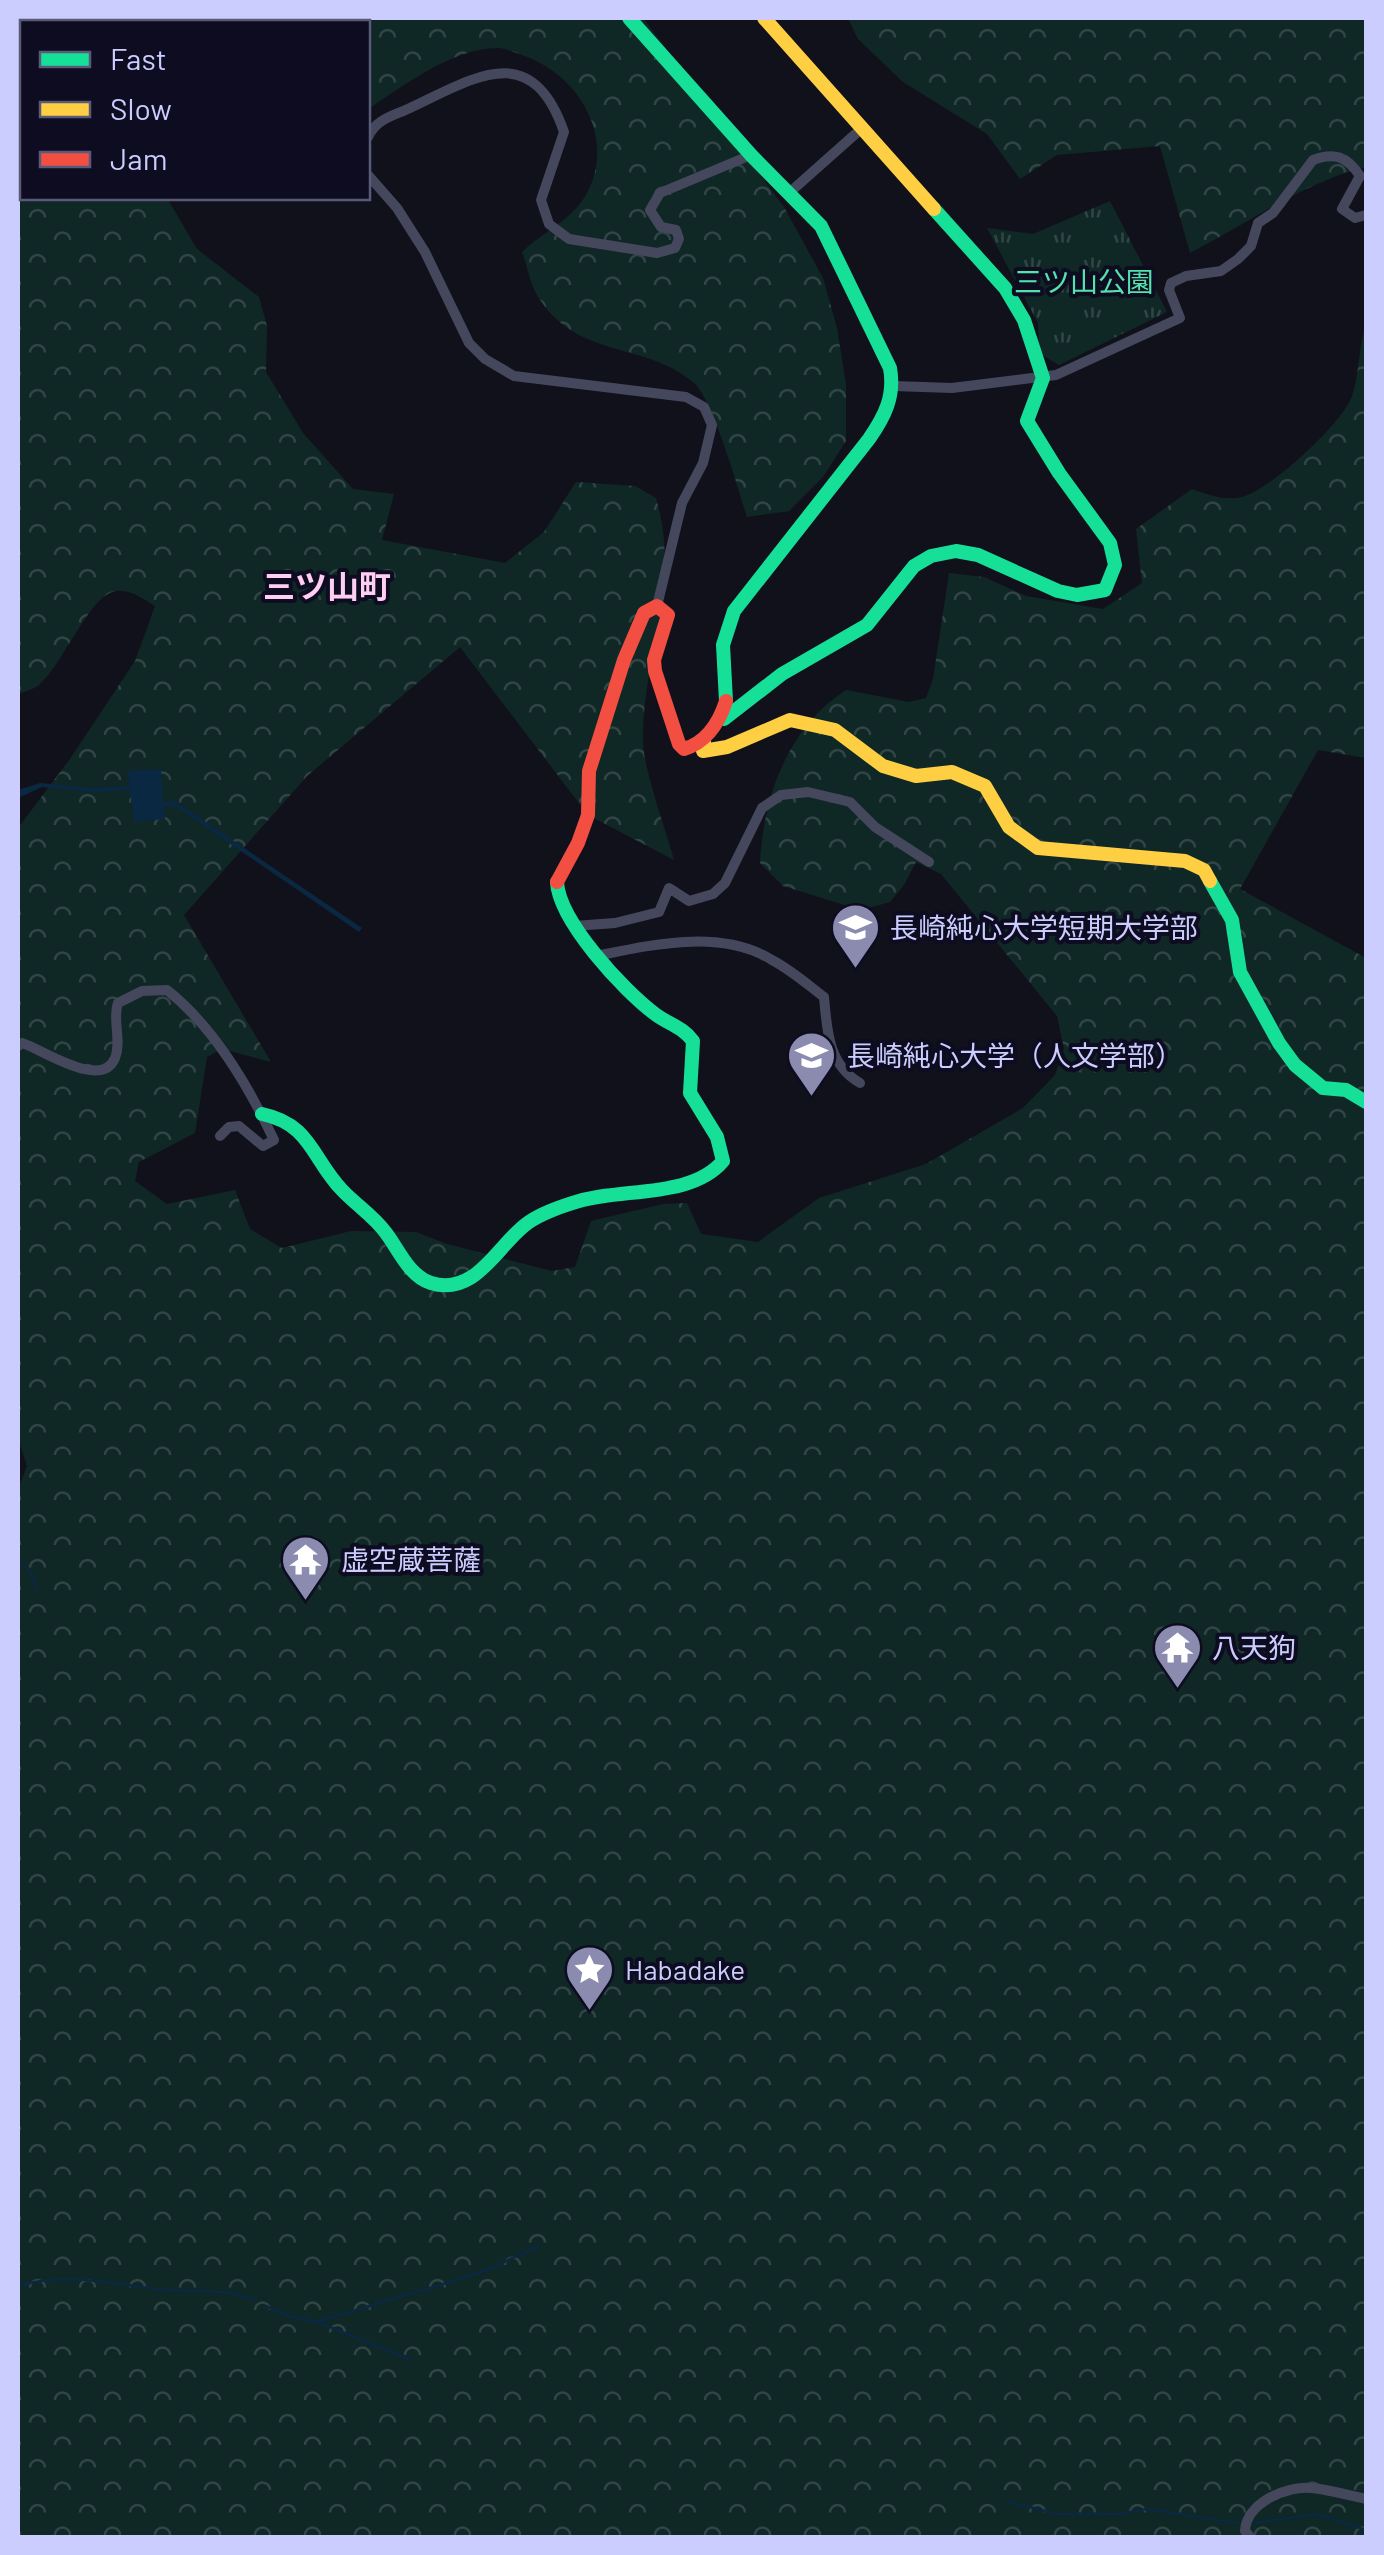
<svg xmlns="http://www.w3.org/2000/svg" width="1384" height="2555" viewBox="0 0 1384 2555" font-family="Barlow,'Noto Sans JP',sans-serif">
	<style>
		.grass { fill: url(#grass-tufts) }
		.forest { fill: url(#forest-crowns) }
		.water { fill: #0b2843 }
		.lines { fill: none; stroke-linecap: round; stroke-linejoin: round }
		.stream { stroke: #0b2843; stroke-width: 2.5 }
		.street { stroke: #45475d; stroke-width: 10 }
		.fast { stroke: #16e098; stroke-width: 14 }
		.slow { stroke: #ffcf43; stroke-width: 14 }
		.jam { stroke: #f24e42; stroke-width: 14 }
		.labels { text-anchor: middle; stroke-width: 8; stroke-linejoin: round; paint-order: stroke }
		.park-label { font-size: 28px; fill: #54e3ad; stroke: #0d0c21 }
		.poi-label { font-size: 28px; fill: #cccdff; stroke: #0d0c21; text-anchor: start }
		.quarter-label { font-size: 32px; font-weight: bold; fill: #ffcef3; stroke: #0d0c21 }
	</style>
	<defs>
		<pattern id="grass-tufts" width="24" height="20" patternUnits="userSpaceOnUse" patternTransform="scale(2.5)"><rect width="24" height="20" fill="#0f2725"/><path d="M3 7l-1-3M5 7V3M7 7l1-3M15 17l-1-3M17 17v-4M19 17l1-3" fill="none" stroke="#314546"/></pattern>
		<pattern id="forest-crowns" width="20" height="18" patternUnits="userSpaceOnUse" patternTransform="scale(2.5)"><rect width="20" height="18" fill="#0f2725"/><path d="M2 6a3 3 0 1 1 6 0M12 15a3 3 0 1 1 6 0" fill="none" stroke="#314546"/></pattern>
	</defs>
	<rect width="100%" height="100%" fill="#11111c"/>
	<path class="grass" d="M1110 201 1167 312 1059 365 1039 353 1038 323 987 228 1033 234Z"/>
	<g class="forest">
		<path d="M18 18H643L784 207 823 278 837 328 846 384V441L823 477 789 511 747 517C738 489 713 398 693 382 642 340 576 360 537 295 530 283 527 265 522 252 544 231 576 218 589 189 615 133 576 73 522 55 515 53 507 49 500 48 455 46 403 86 368 109V22H22V198H167L197 249 259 297 267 326 266 372 303 433 353 489 394 494 382 540 505 563 544 532 576 482 635 486 656 498C682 585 642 657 643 741 643 768 666 830 674 860L588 815 460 647 307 776 184 915 271 1062 222 1049 207 1057 195 1133 139 1162 135 1181 167 1204 235 1190 250 1229 282 1248 351 1231 416 1232 447 1244 552 1271 575 1267 591 1221 663 1204 687 1203 701 1234 758 1242 819 1198 926 1164 1023 1108 1055 1075 1064 1049 1057 1016 941 874 916 862 904 885 890 902 861 910 783 886 760 863C763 797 788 727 846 690L909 702 926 698 933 679 949 573 984 577 1026 596 1103 609 1142 583 1136 529 1192 489C1208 495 1228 502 1245 496 1273 487 1337 427 1350 401 1359 383 1358 347 1366 324V758L1318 750 1240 889 1366 958V2537H18V1489L27 1466 18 1438V828L70 759 135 661 155 606C142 598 128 587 112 592 88 600 62 665 39 685 34 689 24 692 18 694Z"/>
		<path d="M848 18H1366V167C1304 182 1247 224 1190 253L1160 146 1057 155 1020 179 987 134 903 82 858 39Z"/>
	</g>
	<path class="water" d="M161 769 163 802 175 801 362 928 359 932 175 806H164L165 819 134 822 130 790 90 792 42 787 18 798V790L40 783 90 788 129 786 128 771Z"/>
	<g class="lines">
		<g class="stream">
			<path d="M18 1559 30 1572 38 1590"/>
			<path d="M18 2286C67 2271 117 2285 167 2290 197 2293 227 2287 253 2300"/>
			<path d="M266 2306 285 2315 316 2322 480 2273 539 2246"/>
			<path d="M320 2323 411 2360"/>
			<path d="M1007 2501 1057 2514H1119L1147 2509 1237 2523"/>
			<path d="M1255 2523 1315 2514 1366 2530"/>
		</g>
		<g class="street">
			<path d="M368 137C377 118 394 116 412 107 476 77 532 39 564 132L541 200 549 224 569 239 657 253 675 248 679 239 676 230 661 227 650 210 660 193 751 155"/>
			<path d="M368 175 397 208 425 252 469 343 485 359 514 376 686 397 704 407 712 425 703 463 682 503 657 606"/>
			<path d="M789 193 861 129"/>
			<path d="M893 386 952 388 1056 375 1180 318 1169 290 1171 283 1186 276 1221 271 1238 259 1251 246 1258 223 1273 213 1313 160C1334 152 1347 156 1360 176L1342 209 1355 218 1366 215"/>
			<path d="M574 926 615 923 659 912 669 888 689 901 713 894 725 883 762 808 781 795 808 792 850 802 875 827 929 862"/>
			<path d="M601 955C655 944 722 929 772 960 791 970 807 984 824 997 827 1030 828 1065 860 1083"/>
			<path d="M18 1046 22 1043C42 1049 102 1091 115 1058 122 1041 112 1020 118 1003L142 991 167 990C214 1027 249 1087 274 1140L263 1146 239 1126 229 1127 220 1136"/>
			<path d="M1251 2538 1245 2531C1246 2503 1287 2485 1312 2488 1330 2490 1348 2495 1366 2499"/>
		</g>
		<g class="fast">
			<path d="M629 18 751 155 821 226 890 368C895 396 885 416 869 439L734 611 723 645 726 701"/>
			<path d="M724 719 782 674 867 625 914 566 931 556 956 551 978 555 1058 591 1077 595 1105 590 1115 565 1110 543 1059 473 1027 421 1043 378 1024 320 1005 288 934 209"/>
			<path d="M1210 881 1232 920 1240 972 1279 1043 1295 1065 1323 1088 1346 1090 1366 1102"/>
			<path d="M262 1114C311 1124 312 1159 342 1190 356 1205 374 1216 386 1233 399 1250 409 1276 431 1283 477 1297 498 1243 529 1222 544 1212 562 1206 579 1201 624 1188 692 1198 723 1161L717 1137 690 1093 693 1041C683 1027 668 1024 655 1014 623 990 559 921 557 882"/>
		</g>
		<g class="slow">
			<path d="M764 18 934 209"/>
			<path d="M704 741 703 751 727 747 790 720 835 730 883 766 916 776 952 772 985 786 1009 827 1038 848 1185 861 1204 870 1210 881"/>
		</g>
		<path class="jam" d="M557 882 578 843 588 815 589 771 624 660 644 613 657 606 668 615 654 660 655 671 679 744 684 749C707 742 719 723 726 701"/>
	</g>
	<defs>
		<symbol id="university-pin" viewBox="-11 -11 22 30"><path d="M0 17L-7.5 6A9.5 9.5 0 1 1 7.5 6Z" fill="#8b8bb0" stroke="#0d0c21"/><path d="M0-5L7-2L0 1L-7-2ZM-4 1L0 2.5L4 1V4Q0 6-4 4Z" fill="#fff"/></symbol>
		<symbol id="temple-pin" viewBox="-11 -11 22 30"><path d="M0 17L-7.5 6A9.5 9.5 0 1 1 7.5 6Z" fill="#8b8bb0" stroke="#0d0c21"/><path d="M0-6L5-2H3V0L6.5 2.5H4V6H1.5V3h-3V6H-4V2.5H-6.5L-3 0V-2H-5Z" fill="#fff"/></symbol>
		<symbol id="sight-pin" viewBox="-11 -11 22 30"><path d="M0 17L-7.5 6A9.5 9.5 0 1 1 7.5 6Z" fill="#8b8bb0" stroke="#0d0c21"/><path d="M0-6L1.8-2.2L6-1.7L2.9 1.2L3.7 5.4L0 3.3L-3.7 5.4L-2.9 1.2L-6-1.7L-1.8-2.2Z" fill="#fff"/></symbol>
	</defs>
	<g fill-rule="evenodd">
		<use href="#university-pin" x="828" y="900" width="55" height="75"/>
		<use href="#university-pin" x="784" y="1028" width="55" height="75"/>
		<use href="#temple-pin" x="278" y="1532" width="55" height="75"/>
		<use href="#temple-pin" x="1150" y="1620" width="55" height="75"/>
		<use href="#sight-pin" x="562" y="1942" width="55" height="75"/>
	</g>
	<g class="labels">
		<g class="park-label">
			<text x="1084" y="292">三ツ山公園</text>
		</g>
		<g class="poi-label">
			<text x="890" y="938">長崎純心大学短期大学部</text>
			<text x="847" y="1066">長崎純心大学（人文学部）</text>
			<text x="341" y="1570">虚空蔵菩薩</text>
			<text x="1212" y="1658">八天狗</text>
			<text x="625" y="1980">Habadake</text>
		</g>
		<g class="quarter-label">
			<text x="327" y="598">三ツ山町</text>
		</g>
	</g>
	<rect width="1384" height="2555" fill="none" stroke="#cccdff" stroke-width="40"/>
	<rect x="20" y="20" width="350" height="180" fill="#0d0c21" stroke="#59597a" stroke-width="2.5"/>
	<rect x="40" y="52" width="50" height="15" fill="#16e098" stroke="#59597a" stroke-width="2.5"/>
	<text x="110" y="70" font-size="30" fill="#cccdff">Fast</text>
	<rect x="40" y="102" width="50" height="15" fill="#ffcf43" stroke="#59597a" stroke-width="2.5"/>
	<text x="110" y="120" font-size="30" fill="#cccdff">Slow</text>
	<rect x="40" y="152" width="50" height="15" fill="#f24e42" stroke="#59597a" stroke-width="2.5"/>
	<text x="110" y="170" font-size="30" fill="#cccdff">Jam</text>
</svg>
